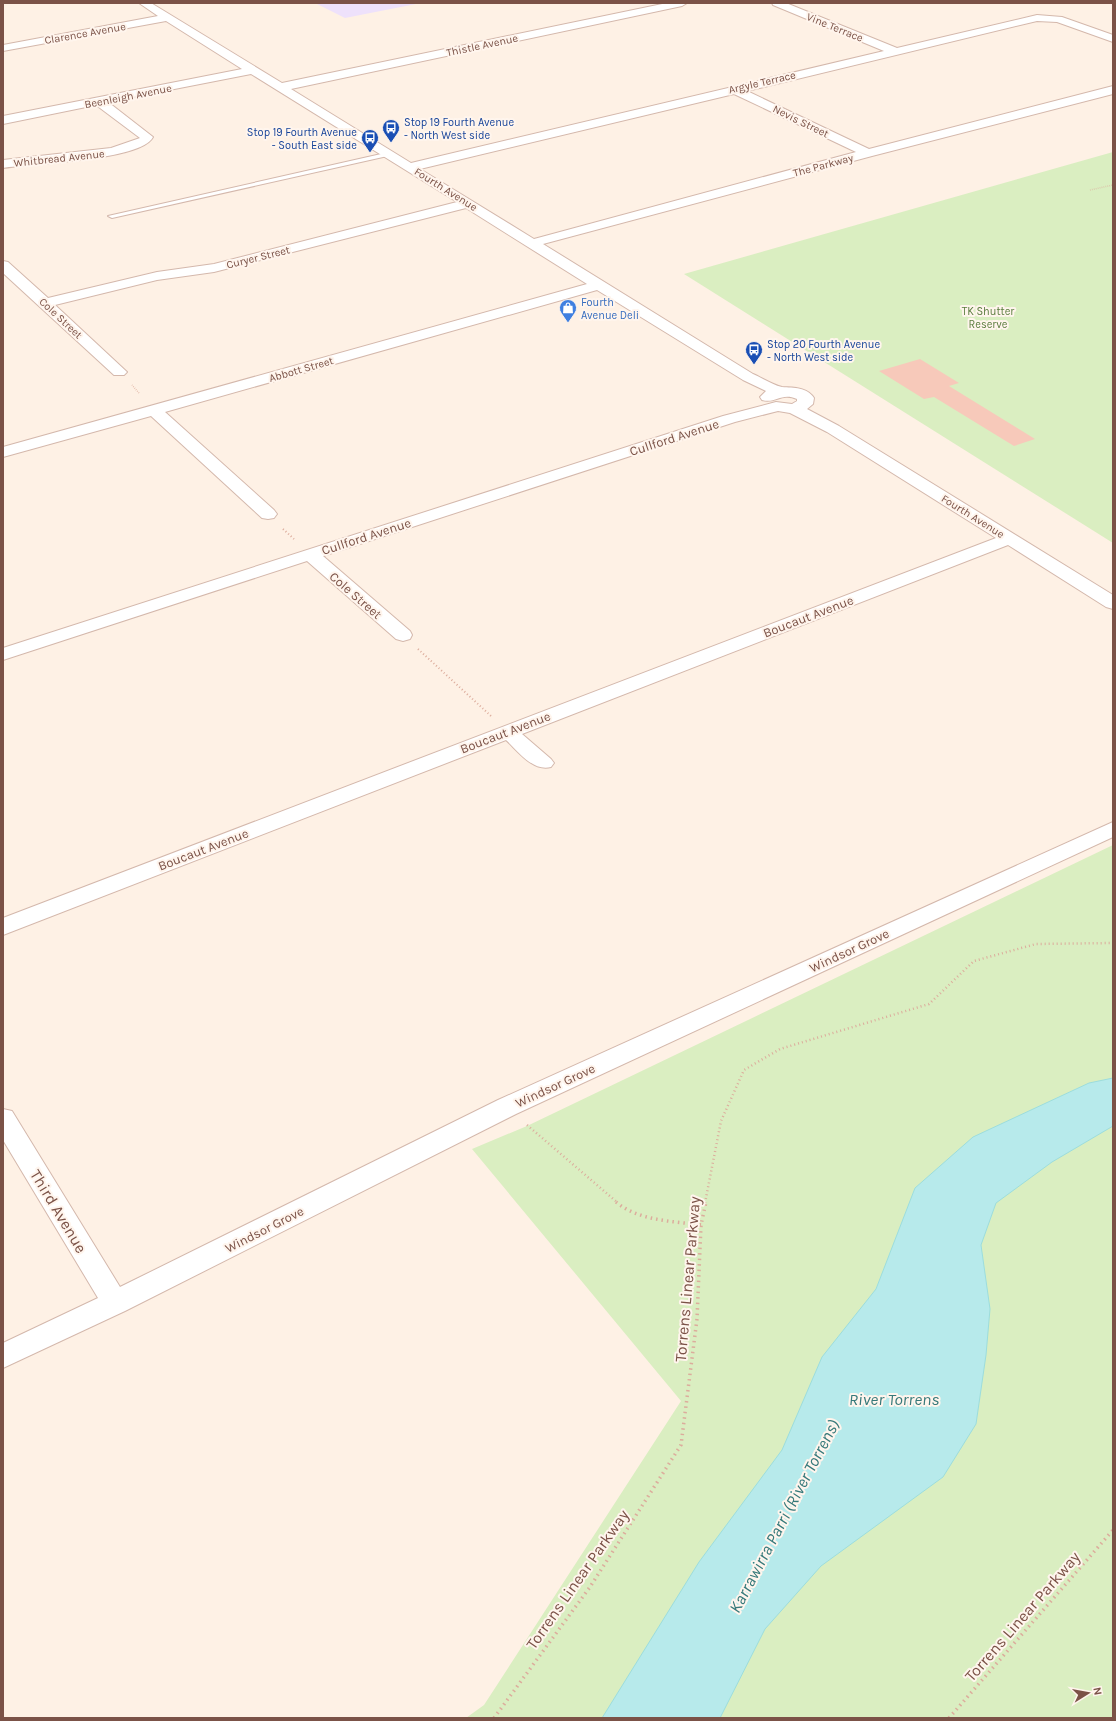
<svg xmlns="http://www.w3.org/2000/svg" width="1116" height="1721" viewBox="0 0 1116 1721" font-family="Karla,sans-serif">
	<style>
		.education { fill: #eee1fb }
		.green { fill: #daeec1 }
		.water { fill: #b7eaeb; stroke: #9cdddd }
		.building { fill: #f7c9ba }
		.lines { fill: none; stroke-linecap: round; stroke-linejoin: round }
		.service-casing { stroke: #d4b8ac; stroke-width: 2 }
		.minor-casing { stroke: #d4b8ac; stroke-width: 2 }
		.path-far3 { stroke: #dcac9c; stroke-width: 1.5; stroke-dasharray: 0.5 1.5; stroke-linecap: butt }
		.path-far2 { stroke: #dcac9c; stroke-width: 2; stroke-dasharray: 1 2.5; stroke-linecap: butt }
		.path-far1 { stroke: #dcac9c; stroke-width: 2.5; stroke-dasharray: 1 3; stroke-linecap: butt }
		.path { stroke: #dcac9c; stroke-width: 3.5; stroke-dasharray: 1.5 4; stroke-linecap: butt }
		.service { fill: #fff; fill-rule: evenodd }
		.minor { fill: #fff; fill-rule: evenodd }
		.labels { text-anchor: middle; stroke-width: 4; stroke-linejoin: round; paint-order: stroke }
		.far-street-label { font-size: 11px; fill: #7b5247; stroke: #fff5ed }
		.far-transit-label { font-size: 11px; fill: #164399; stroke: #fff5ed; text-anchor: start }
		.far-shop-label { font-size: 11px; fill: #366cbe; stroke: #fff5ed; text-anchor: start }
		.far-park-label { font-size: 11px; fill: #587b3b; stroke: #fff5ed }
		.street-label { font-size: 13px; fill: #7b5247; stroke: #fff5ed }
		.near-street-label { font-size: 16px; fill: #7b5247; stroke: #fff5ed }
		.near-water-label { font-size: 17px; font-style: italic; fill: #36797a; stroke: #fff5ed }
	</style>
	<rect width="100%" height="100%" fill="#fef1e5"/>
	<path class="education" d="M315 3H421L345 18Z"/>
	<g class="green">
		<path d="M1113 152V543L684 274Z"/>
		<path d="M1113 845V1718H466L484 1705 681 1401 472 1149 527 1126Z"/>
	</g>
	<path class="water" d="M1113 1078V1126L1052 1162 996 1203 981 1245 990 1309 986 1355 976 1424 943 1477 821 1566 765 1629 720 1718H602L699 1562 782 1450 822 1357 876 1289 915 1188 973 1137 1089 1083Z"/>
	<path class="building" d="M920 359 959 383 949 386 1035 439 1014 446 934 397 924 399 879 371Z"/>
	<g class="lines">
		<defs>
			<path id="service" d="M390 152 392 153V155L112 218 108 216Z"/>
			<g id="minor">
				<path d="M139 3H151L282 83 667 3H687L682 6 291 89 411 163 884 51 773 5 772 3H786L897 48 1037 15 1062 17 1113 35V42L1057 22 1037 21 747 91 869 149 1113 86V94L872 156 543 244 753 374C762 378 773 385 782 387 794 388 807 387 814 398L813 404 807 409 839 426 1113 595V609L1106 607 1008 545 522 734 551 759 554 763 551 767C533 772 518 751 506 740L3 935V918L996 538 827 432 790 413 778 411 735 422 323 556 410 631 412 635 410 639 403 641 396 639 307 561 3 660V648L723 416 776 402 792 404 797 401V399C781 392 776 404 762 400L760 397 766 391 743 380 597 290 165 412 274 510 277 514 274 518 268 519 262 518 151 416 3 457V447L587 284 466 208 214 272 157 280 55 305 127 372 124 375H114L3 273V261L8 262 48 298 157 272 214 264 457 202 251 74 108 102 153 137C141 161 31 163 3 168V160L111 148 140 138 96 105 3 124V116L242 69 166 21 3 51V45L158 16ZM734 94 856 152 534 239 420 169Z"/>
				<path d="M1113 822V837L516 1114 125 1311 3 1368V1343L98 1298 3 1140V1109L12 1111 120 1287 498 1100Z"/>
			</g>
		</defs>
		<use href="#service" class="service-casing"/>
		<use href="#minor" class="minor-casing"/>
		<g class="path-far3">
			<path d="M1090 190 1113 185"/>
			<path d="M132 385 139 393"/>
		</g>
		<g class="path-far2">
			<path d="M283 529 294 539"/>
			<path d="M418 649 491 716"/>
		</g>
		<g class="path-far1">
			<path d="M527 1125 618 1203"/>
			<path d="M705 1203 721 1121 744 1070 780 1049 929 1004 974 961 1036 944 1113 943"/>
		</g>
		<g class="path">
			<path d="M616 1202C639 1221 672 1221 701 1225"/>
			<path d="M494 1718 590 1587 681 1445 697 1319 701 1225 706 1202"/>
			<path d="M949 1718 1113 1530"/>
		</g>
		<use href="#service" class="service"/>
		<use href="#minor" class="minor"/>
	</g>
	<defs>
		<symbol id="bus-pin" viewBox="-11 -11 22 30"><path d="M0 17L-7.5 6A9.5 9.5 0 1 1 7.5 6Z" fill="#1a4fb4" stroke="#fff5ed"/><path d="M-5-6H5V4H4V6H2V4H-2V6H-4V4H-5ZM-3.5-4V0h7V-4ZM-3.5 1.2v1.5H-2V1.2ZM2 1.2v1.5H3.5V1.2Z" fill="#fff"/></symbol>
		<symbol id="shop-pin" viewBox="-11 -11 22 30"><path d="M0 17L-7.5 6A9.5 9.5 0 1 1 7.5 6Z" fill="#3f7fe0" stroke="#fff5ed"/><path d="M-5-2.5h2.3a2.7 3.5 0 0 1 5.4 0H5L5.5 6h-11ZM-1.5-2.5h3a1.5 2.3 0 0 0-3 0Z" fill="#fff"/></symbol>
	</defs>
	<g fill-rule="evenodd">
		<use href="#bus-pin" x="381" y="118" width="20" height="27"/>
		<use href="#bus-pin" x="360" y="128" width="20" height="27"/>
		<use href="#shop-pin" x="558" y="298" width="20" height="27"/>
		<use href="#bus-pin" x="744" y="340" width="20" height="27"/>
	</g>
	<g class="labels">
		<g class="far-street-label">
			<text transform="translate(835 27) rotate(22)" y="4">Vine Terrace</text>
			<text transform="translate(85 33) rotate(-10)" y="4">Clarence Avenue</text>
			<text transform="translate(482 45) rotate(-12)" y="4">Thistle Avenue</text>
			<text transform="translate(762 82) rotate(-13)" y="4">Argyle Terrace</text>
			<text transform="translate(128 96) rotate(-11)" y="4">Beenleigh Avenue</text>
			<text transform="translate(801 121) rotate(26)" y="4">Nevis Street</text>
			<text transform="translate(59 158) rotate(-6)" y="4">Whitbread Avenue</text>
			<text transform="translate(823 165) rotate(-15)" y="4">The Parkway</text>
			<text transform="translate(446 189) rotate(32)" y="4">Fourth Avenue</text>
			<text transform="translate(258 257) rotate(-14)" y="4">Curyer Street</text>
			<text transform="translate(61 318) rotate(43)" y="4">Cole Street</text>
			<text transform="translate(301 369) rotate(-16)" y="4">Abbott Street</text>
			<text transform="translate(973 516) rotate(32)" y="4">Fourth Avenue</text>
		</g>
		<g class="far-transit-label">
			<text x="404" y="126">Stop 19 Fourth Avenue<tspan x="404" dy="13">- North West side</tspan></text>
			<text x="357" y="136" text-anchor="end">Stop 19 Fourth Avenue<tspan x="357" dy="13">- South East side</tspan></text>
			<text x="767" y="348">Stop 20 Fourth Avenue<tspan x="767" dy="13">- North West side</tspan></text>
		</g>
		<g class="far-shop-label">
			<text x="581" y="306">Fourth<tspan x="581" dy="13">Avenue Deli</tspan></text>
		</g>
		<g class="far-park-label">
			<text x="988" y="315">TK Shutter<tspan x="988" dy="13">Reserve</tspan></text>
		</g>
		<g class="street-label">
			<text transform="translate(674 437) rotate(-18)" y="5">Cullford Avenue</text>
			<text transform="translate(366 536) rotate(-18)" y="5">Cullford Avenue</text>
			<text transform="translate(356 595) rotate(41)" y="5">Cole Street</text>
			<text transform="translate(808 616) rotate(-21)" y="5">Boucaut Avenue</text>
			<text transform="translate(505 732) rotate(-21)" y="5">Boucaut Avenue</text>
			<text transform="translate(203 849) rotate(-21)" y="5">Boucaut Avenue</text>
			<text transform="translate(849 950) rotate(-25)" y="5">Windsor Grove</text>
			<text transform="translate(555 1085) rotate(-25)" y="5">Windsor Grove</text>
			<text transform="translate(264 1229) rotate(-27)" y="5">Windsor Grove</text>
		</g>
		<g class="near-street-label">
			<text transform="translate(59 1211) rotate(59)" y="6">Third Avenue</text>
			<text transform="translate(687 1279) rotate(-85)" y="6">Torrens Linear Parkway</text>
			<text transform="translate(577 1579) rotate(-55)" y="6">Torrens Linear Parkway</text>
			<text transform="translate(1022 1616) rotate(-49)" y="6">Torrens Linear Parkway</text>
		</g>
		<g class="near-water-label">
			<text x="894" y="1405">River Torrens</text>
			<text transform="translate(784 1516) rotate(-62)" y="6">Karrawirra Parri (River Torrens)</text>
		</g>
	</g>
	<rect width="1116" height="1721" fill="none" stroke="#7b5247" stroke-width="8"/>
	<g transform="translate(1088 1693) rotate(79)" stroke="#fff5ed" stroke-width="3" paint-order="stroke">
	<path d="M0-3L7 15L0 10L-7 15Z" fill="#7b5247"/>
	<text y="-6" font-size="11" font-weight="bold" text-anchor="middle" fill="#7b5247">N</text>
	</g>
</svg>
